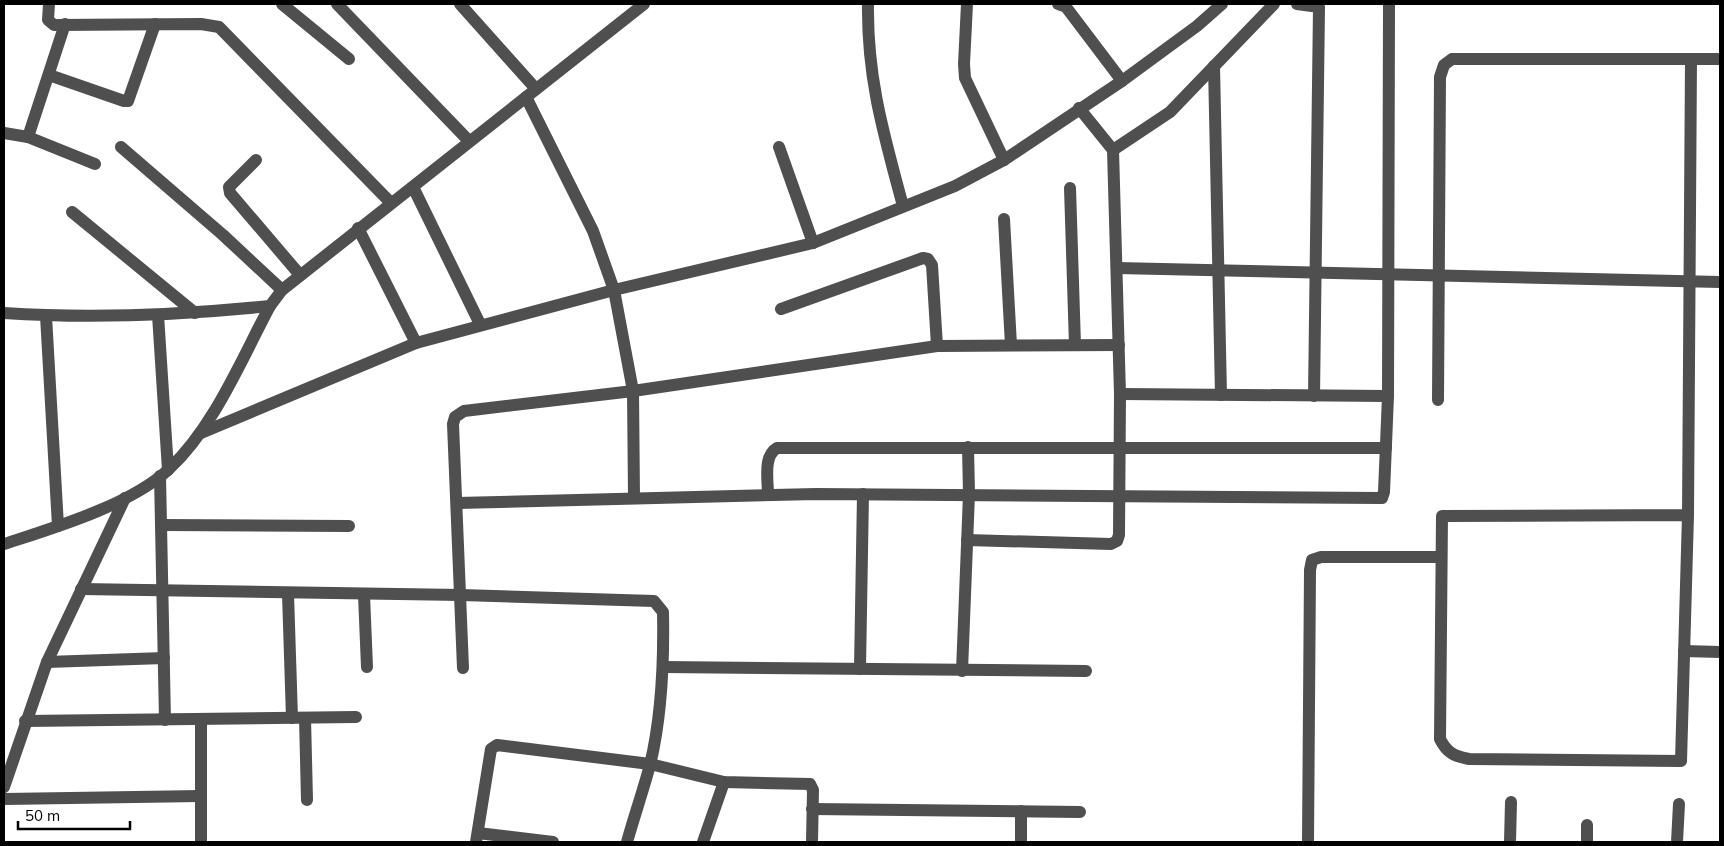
<svg xmlns="http://www.w3.org/2000/svg" width="1724" height="846" viewBox="0 0 1724 846" font-family="Mulish,sans-serif">
	<style>
		.lines { fill: none; stroke-linecap: round; stroke-linejoin: round }
		.minor { stroke: #4f4f4f; stroke-width: 12 }
	</style>
	<rect width="100%" height="100%" fill="#fff"/>
	<g class="lines">
		<g class="minor">
			<path d="M49 4 48 20 54 25 201 24 219 27 391 203"/>
			<path d="M282 4 349 59"/>
			<path d="M337 4 469 141"/>
			<path d="M460 4 536 89"/>
			<path d="M868 4C867 79 884 135 903 206"/>
			<path d="M967 4 964 64 965 78 1004 160"/>
			<path d="M1058 4 1066 7 1122 81"/>
			<path d="M1297 4 1319 7 1314 396"/>
			<path d="M1214 66 1221 395"/>
			<path d="M49 75 124 101H128L155 24"/>
			<path d="M526 97 593 231 614 290 633 391 634 497"/>
			<path d="M4 133 28 137 95 164"/>
			<path d="M28 137 65 24"/>
			<path d="M121 147 223 235 282 290"/>
			<path d="M779 147 813 243"/>
			<path d="M1113 150 1170 112 1274 4"/>
			<path d="M256 160 229 187 230 193 300 275"/>
			<path d="M413 187 480 324"/>
			<path d="M1070 188 1075 345"/>
			<path d="M72 212 195 313"/>
			<path d="M1004 219 1011 345"/>
			<path d="M358 228 416 343"/>
			<path d="M1117 268 1720 282"/>
			<path d="M781 309 923 258 928 259 932 265 937 346"/>
			<path d="M4 313C93 319 182 315 270 306"/>
			<path d="M158 315 168 470"/>
			<path d="M46 316 58 526"/>
			<path d="M1120 394 1388 396"/>
			<path d="M1438 400 1440 77 1444 65 1452 59H1720"/>
			<path d="M201 433 416 343 614 290 813 243 955 186 1004 160 1122 81 1197 26 1222 4"/>
			<path d="M160 476 165 720"/>
			<path d="M768 495C768 480 763 456 777 448H1386"/>
			<path d="M457 503 816 494 1382 498 1384 492 1388 396 1389 4"/>
			<path d="M1688 515 1442 516 1440 739C1447 753 1454 756 1469 759L1681 761 1688 515 1691 59"/>
			<path d="M161 525 349 526"/>
			<path d="M967 540 1111 544 1117 541 1119 535 1120 394 1113 150 1079 108"/>
			<path d="M4 544C53 528 131 505 169 469 214 427 241 360 270 306L282 290 644 4"/>
			<path d="M81 589 461 595 654 601 663 612C664 662 662 715 650 765 643 791 634 817 627 842"/>
			<path d="M288 594 292 718"/>
			<path d="M364 595 367 667"/>
			<path d="M1684 651 1720 652"/>
			<path d="M47 662 164 658"/>
			<path d="M663 667 1086 671"/>
			<path d="M463 668 453 424 455 417 464 411 633 391 937 346 1119 345"/>
			<path d="M860 669 863 494"/>
			<path d="M962 671 969 494 968 447"/>
			<path d="M305 718 307 800"/>
			<path d="M201 719V842"/>
			<path d="M25 721 356 717"/>
			<path d="M4 787 47 662 125 498"/>
			<path d="M4 799 201 796"/>
			<path d="M812 809 1080 812"/>
			<path d="M478 833 553 842"/>
			<path d="M476 842 491 749 497 745 650 764 724 782 810 784 813 790 812 842"/>
			<path d="M703 842 724 782"/>
			<path d="M1021 842V811"/>
			<path d="M1308 842 1310 570 1312 560 1321 557H1441"/>
			<path d="M1510 842 1511 802"/>
			<path d="M1587 842V825"/>
			<path d="M1677 842 1679 804"/>
		</g>
	</g>
	<rect width="1724" height="846" fill="none" stroke="#000000" stroke-width="10"/>
	<path d="M18 821v8h112v-8" fill="none" stroke="#000000" stroke-width="2.5"/>
	<text x="25" y="821" font-size="15" fill="#000000" stroke="#ffffff" stroke-width="4" paint-order="stroke">50 m</text>
</svg>
